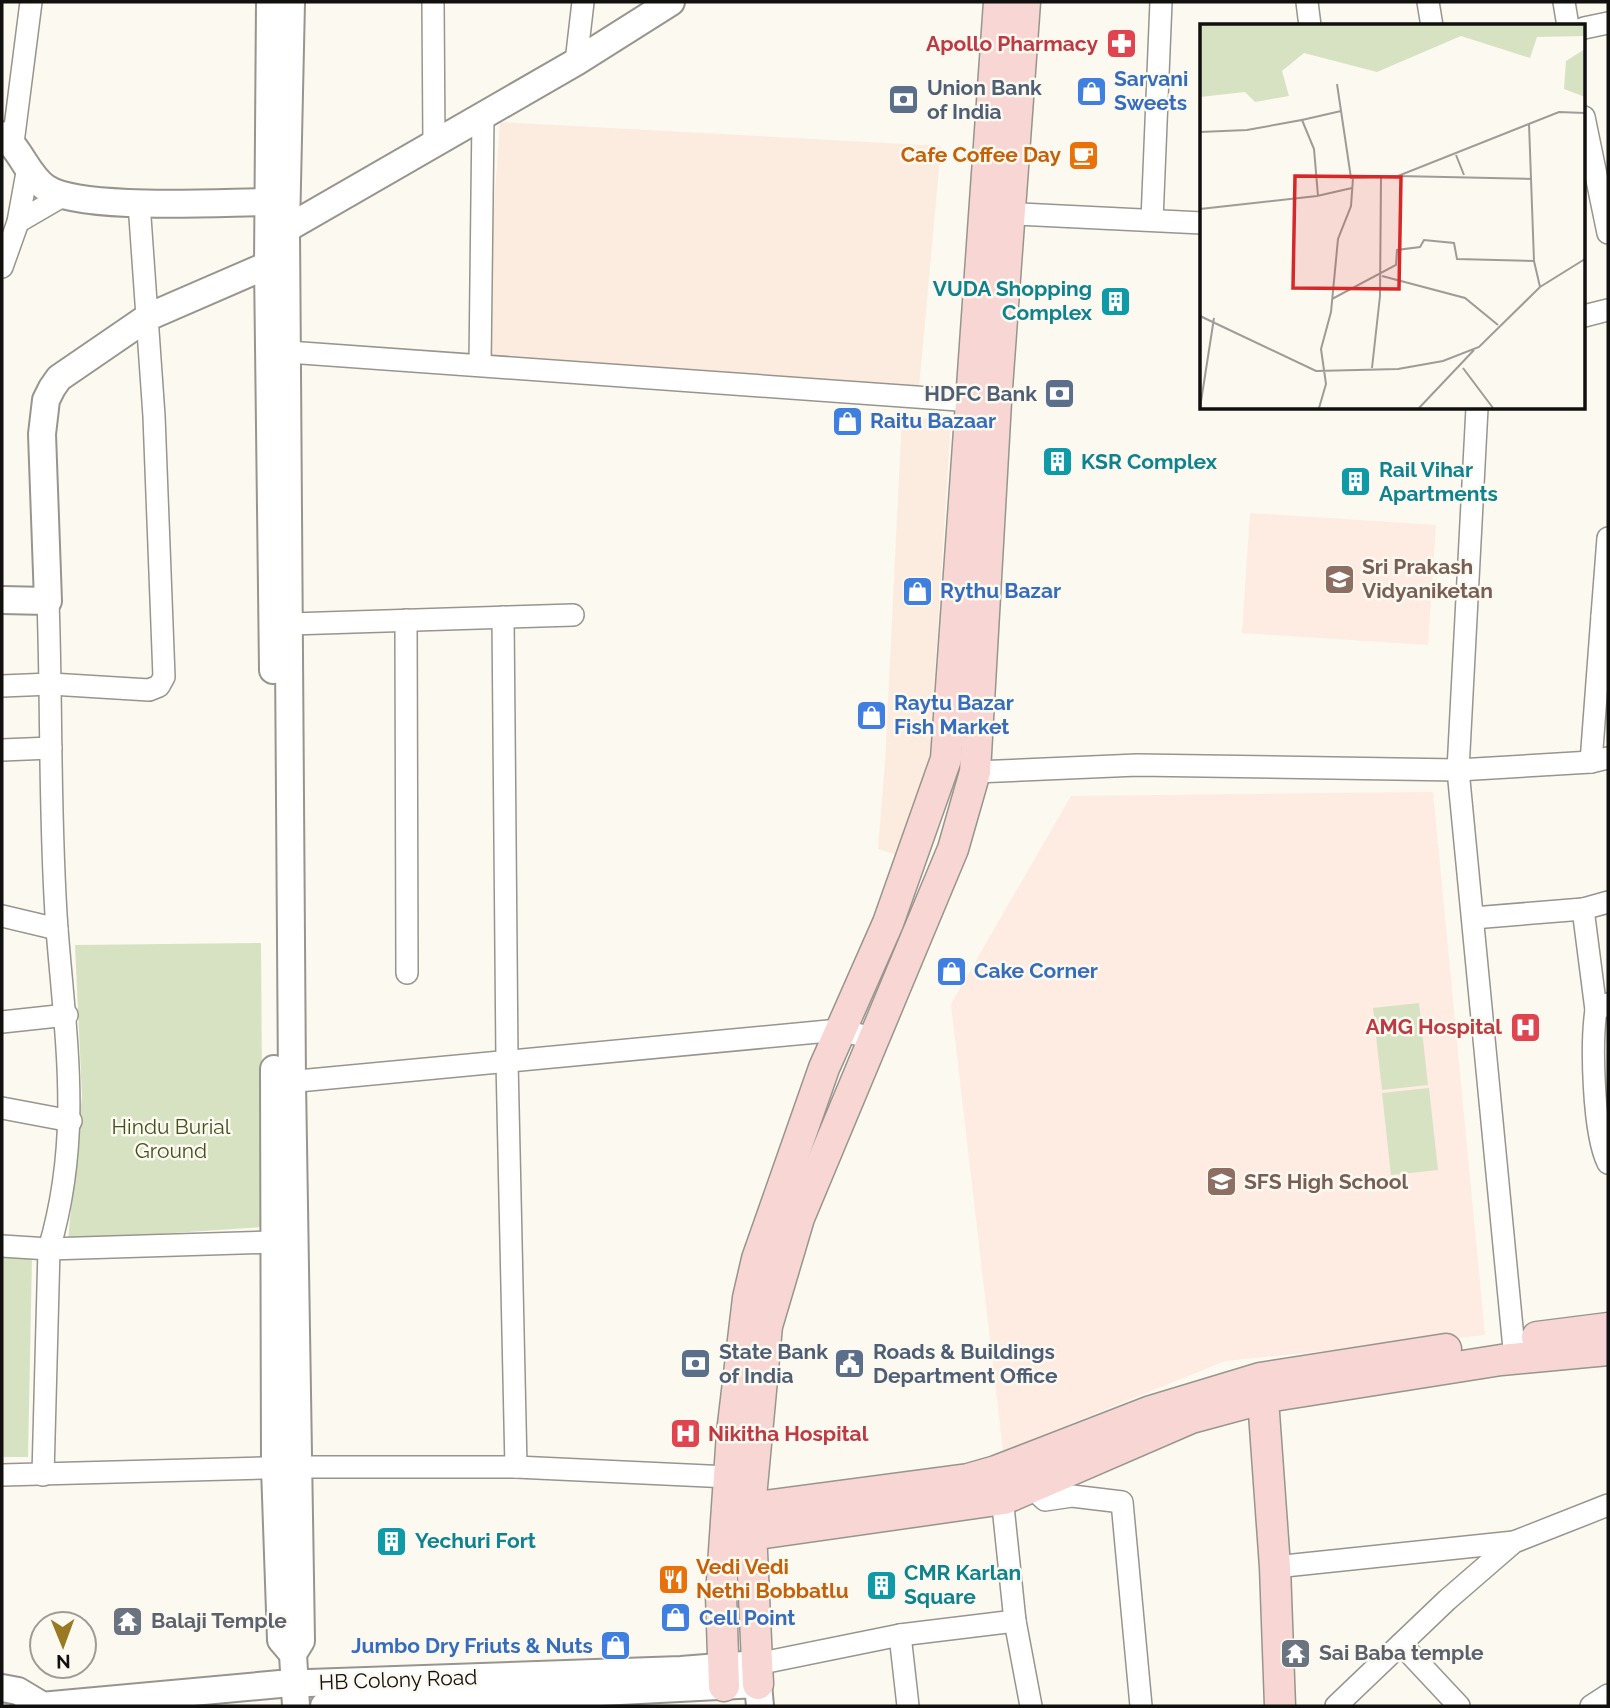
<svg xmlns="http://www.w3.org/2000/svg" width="1610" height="1708" viewBox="0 0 1610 1708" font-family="Raleway,sans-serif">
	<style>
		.commercial { fill: #fcece0 }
		.education { fill: #feebe2 }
		.green { fill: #d7e2c2 }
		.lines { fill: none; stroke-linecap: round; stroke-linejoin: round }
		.minor-casing { stroke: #97958e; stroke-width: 24 }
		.tertiary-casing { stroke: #97958e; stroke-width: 30 }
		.secondary-casing { stroke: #97958e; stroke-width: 33 }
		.minor { stroke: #fff; stroke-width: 21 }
		.tertiary { stroke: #fff; stroke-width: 26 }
		.secondary { stroke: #f7d6d3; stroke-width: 30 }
		.labels { text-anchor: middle; stroke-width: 5; stroke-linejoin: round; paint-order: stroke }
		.health-label { font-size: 21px; font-weight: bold; fill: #be3a42; stroke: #fcf9f1; text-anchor: end }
		.shop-label { font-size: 21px; font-weight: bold; fill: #366cbe; stroke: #fcf9f1; text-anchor: start }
		.service-label { font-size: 21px; font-weight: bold; fill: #4e5e75; stroke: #fcf9f1; text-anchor: start }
		.food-label { font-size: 21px; font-weight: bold; fill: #c56008; stroke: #fcf9f1; text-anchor: end }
		.culture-label { font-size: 21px; font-weight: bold; fill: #0d838f; stroke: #fcf9f1; text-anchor: start }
		.education-label { font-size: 21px; font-weight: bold; fill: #785e54; stroke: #fcf9f1; text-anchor: start }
		.park-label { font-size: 21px; fill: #42501c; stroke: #fcf9f1 }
		.worship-label { font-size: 21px; font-weight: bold; fill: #5b616d; stroke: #fcf9f1; text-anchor: start }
		.street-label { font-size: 21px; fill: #11100e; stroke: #fcf9f1 }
		.inset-road { fill: none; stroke: #9e9c96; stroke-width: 2 }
		.view { fill: #d62828; fill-opacity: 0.15; stroke: #d62828; stroke-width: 3.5 }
		.inset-edge { fill: none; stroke: #11100e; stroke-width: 3.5 }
	</style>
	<rect width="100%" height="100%" fill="#fcf9f1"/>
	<g class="commercial">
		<path d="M500 122 941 146 919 389 483 362Z"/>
		<path d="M902 416 951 421 929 767 897 855 878 849 885 762Z"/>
	</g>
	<g class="education">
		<path d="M1250 513 1436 525 1428 645 1242 633Z"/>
		<path d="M1433 792 1485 1335 1225 1361 1003 1451 951 1004 1071 796Z"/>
	</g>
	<g class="green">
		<path d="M261 943 263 1227 68 1240 82 1096 75 945Z"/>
		<path d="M1419 1003 1428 1085 1382 1090 1373 1008Z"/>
		<path d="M1429 1088 1438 1170 1391 1175 1382 1093Z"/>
		<path d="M2 1258H32L28 1457H2Z"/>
	</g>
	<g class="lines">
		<defs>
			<g id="minor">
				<path d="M433 2 434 144"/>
				<path d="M1307 2 1310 26"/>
				<path d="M1428 2 1432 26"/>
				<path d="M1564 2 1568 26"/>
				<path d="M1584 28 1608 23"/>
				<path d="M576 62 583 2"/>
				<path d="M1584 117 1608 233"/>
				<path d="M13 143 31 2"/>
				<path d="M998 213 1202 223"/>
				<path d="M1152 220 1161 2"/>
				<path d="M18 222 61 197"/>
				<path d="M2 267 18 222 28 167"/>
				<path d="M1584 316 1608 310"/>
				<path d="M288 352 972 401"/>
				<path d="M480 365 483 116"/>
				<path d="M1477 408 1458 770 1515 1359"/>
				<path d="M1602 616 1608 538"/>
				<path d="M503 617 507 1061 516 1467"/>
				<path d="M406 620 407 973"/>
				<path d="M291 624 573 615"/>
				<path d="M2 686 51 684 149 690 159 686 164 677 154 416 139 203"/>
				<path d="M2 750 51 748"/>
				<path d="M1591 762 1602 616 1608 614"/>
				<path d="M975 772 1137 765 1458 770 1591 762 1608 758"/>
				<path d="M1583 909 1596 1010"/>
				<path d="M2 916 57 929"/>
				<path d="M1473 918 1583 909 1608 902"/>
				<path d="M1608 1004 1596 1010C1591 1044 1593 1133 1608 1163"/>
				<path d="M2 1022 67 1015"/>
				<path d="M277 1083 839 1030 873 1038"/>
				<path d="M2 1108 71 1121"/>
				<path d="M2 1246 49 1249 274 1242"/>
				<path d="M2 1475 298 1467H516L729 1477"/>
				<path d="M43 1475 49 1249C82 1137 66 1042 57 929 49 820 52 710 48 601"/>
				<path d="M1001 1487 1015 1621 1031 1706"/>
				<path d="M1031 1487 1045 1500 1072 1496 1122 1502 1141 1706"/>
				<path d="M1275 1567 1514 1542"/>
				<path d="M900 1635 908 1706"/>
				<path d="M1401 1644 1459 1706"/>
				<path d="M757 1664 900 1635 1015 1621"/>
				<path d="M1336 1706 1447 1600 1514 1542 1608 1505"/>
				<path d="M1591 1706 1608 1695"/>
			</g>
			<g id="tertiary">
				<path d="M270 2 268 265 273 670"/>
				<path d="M291 2 286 229 292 1082 301 1641 293 1654 296 1706"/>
				<path d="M2 135C21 149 27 175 46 188 80 211 222 202 268 202"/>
				<path d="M2 600 48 601 42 434 46 400 52 388 59 378 148 317 268 265 286 229 576 62 671 2"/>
				<path d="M274 1069 275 1468 281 1640 293 1654"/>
				<path d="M2 1688 18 1691 43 1706"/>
				<path d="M41 1706 280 1684 681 1670 757 1664"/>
				<path d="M324 1706 758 1684 760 1706"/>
			</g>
			<g id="secondary">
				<path d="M1537 1337 1608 1328"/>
				<path d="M1263 1399 1275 1567 1280 1706"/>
				<path d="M750 1508 968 1479 996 1471 1151 1411 1260 1378 1446 1349"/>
				<path d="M750 1535 1004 1499 1191 1418 1273 1396 1501 1360 1608 1350"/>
				<path d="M758 1684 750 1508 767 1326 799 1218 953 849 975 772 996 402 1025 2"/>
				<path d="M724 1686 721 1595 732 1433 748 1298 757 1259 824 1068 888 923 946 759 999 2"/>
			</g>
		</defs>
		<use href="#minor" class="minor-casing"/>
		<use href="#tertiary" class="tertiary-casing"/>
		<use href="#secondary" class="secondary-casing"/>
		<use href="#minor" class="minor"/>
		<use href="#tertiary" class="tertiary"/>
		<use href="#secondary" class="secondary"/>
	</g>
	<defs>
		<symbol id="pharmacy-square" viewBox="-11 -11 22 22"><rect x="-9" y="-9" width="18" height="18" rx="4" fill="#e0444e" stroke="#fcf9f1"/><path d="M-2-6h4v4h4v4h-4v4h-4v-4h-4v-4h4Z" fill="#fff"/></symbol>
		<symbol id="shop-square" viewBox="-11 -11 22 22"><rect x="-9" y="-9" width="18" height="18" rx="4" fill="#3f7fe0" stroke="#fcf9f1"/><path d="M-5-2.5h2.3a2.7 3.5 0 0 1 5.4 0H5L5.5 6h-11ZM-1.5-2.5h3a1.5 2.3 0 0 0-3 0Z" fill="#fff"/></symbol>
		<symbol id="bank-square" viewBox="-11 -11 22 22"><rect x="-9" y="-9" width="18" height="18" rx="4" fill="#5c6f8a" stroke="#fcf9f1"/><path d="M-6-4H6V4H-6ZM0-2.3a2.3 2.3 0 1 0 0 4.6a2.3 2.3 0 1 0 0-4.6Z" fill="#fff"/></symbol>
		<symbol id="cafe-square" viewBox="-11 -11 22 22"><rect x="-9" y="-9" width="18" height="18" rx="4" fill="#e8710a" stroke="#fcf9f1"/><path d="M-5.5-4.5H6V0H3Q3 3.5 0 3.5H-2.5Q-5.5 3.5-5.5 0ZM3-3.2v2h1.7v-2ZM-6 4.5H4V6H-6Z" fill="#fff"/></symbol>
		<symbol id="building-square" viewBox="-11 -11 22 22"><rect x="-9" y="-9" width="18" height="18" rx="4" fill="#0f9aa8" stroke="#fcf9f1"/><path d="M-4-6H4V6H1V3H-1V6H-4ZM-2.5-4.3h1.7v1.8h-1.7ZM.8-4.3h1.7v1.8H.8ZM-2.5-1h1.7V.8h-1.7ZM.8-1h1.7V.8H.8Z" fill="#fff"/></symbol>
		<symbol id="school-square" viewBox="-11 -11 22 22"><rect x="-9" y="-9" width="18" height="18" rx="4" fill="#8d6e63" stroke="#fcf9f1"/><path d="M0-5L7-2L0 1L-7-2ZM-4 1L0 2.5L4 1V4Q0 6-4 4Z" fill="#fff"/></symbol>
		<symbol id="hospital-square" viewBox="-11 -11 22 22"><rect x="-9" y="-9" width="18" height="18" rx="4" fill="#e0444e" stroke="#fcf9f1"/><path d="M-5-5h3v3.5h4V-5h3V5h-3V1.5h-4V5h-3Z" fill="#fff"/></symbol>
		<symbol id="civic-square" viewBox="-11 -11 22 22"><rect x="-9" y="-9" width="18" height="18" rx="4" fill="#5c6f8a" stroke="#fcf9f1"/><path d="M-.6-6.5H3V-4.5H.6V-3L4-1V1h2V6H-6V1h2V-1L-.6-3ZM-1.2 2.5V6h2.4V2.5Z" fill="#fff"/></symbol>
		<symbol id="restaurant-square" viewBox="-11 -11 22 22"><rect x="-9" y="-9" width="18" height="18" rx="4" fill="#e8710a" stroke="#fcf9f1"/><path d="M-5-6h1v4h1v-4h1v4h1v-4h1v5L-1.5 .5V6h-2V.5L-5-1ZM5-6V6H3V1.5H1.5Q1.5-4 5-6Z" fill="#fff"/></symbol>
		<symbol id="temple-square" viewBox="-11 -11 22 22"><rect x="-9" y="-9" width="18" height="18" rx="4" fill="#6b7280" stroke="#fcf9f1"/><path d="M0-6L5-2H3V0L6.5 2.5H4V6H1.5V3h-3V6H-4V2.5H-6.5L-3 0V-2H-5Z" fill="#fff"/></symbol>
	</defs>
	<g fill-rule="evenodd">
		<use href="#pharmacy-square" x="1104" y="26" width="35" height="35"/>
		<use href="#shop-square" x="1074" y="74" width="35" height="35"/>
		<use href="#bank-square" x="886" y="82" width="35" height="35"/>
		<use href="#cafe-square" x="1066" y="138" width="35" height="35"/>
		<use href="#building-square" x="1098" y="284" width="35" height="35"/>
		<use href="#bank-square" x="1042" y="376" width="35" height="35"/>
		<use href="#shop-square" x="830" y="404" width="35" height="35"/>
		<use href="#building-square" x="1040" y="444" width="35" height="35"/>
		<use href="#building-square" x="1338" y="464" width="35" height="35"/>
		<use href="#school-square" x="1322" y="562" width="35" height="35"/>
		<use href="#shop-square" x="900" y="574" width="35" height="35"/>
		<use href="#shop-square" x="854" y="698" width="35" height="35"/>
		<use href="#shop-square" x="934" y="954" width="35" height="35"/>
		<use href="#hospital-square" x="1508" y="1010" width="35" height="35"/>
		<use href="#school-square" x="1204" y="1164" width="35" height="35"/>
		<use href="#bank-square" x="678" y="1346" width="35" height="35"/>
		<use href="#civic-square" x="832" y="1346" width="35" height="35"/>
		<use href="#hospital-square" x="668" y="1416" width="35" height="35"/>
		<use href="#building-square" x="374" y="1524" width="35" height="35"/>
		<use href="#restaurant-square" x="656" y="1562" width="35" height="35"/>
		<use href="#building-square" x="864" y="1568" width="35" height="35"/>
		<use href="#shop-square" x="658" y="1600" width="35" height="35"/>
		<use href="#temple-square" x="110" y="1604" width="35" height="35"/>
		<use href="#shop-square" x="598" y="1628" width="35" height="35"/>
		<use href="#temple-square" x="1278" y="1636" width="35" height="35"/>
	</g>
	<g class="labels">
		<g class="health-label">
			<text x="1098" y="51">Apollo Pharmacy</text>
			<text x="1502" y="1034">AMG Hospital</text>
			<text x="708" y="1441" text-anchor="start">Nikitha Hospital</text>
		</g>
		<g class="shop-label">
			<text x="1114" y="86">Sarvani<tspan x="1114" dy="24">Sweets</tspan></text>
			<text x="870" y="428">Raitu Bazaar</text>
			<text x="940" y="598">Rythu Bazar</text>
			<text x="894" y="710">Raytu Bazar<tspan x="894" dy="24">Fish Market</tspan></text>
			<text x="974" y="978">Cake Corner</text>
			<text x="699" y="1625">Cell Point</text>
			<text x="593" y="1653" text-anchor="end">Jumbo Dry Friuts &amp; Nuts</text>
		</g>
		<g class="service-label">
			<text x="927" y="95">Union Bank<tspan x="927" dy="24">of India</tspan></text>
			<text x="1037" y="401" text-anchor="end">HDFC Bank</text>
			<text x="719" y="1359">State Bank<tspan x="719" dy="24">of India</tspan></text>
			<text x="873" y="1359">Roads &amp; Buildings<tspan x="873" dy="24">Department Office</tspan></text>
		</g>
		<g class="food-label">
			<text x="1061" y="162">Cafe Coffee Day</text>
			<text x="696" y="1574" text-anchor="start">Vedi Vedi<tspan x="696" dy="24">Nethi Bobbatlu</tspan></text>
		</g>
		<g class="culture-label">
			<text x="1092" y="296" text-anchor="end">VUDA Shopping<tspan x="1092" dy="24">Complex</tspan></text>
			<text x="1081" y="469">KSR Complex</text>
			<text x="1379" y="477">Rail Vihar<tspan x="1379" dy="24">Apartments</tspan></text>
			<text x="415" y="1548">Yechuri Fort</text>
			<text x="904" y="1580">CMR Karlan<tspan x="904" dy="24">Square</tspan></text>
		</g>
		<g class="education-label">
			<text x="1362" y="574">Sri Prakash<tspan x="1362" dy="24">Vidyaniketan</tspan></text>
			<text x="1244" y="1189">SFS High School</text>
		</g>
		<g class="park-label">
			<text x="171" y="1134">Hindu Burial<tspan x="171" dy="24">Ground</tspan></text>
		</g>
		<g class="worship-label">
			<text x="151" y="1628">Balaji Temple</text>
			<text x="1319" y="1660">Sai Baba temple</text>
		</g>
		<g class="street-label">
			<text transform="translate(398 1680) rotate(-2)" y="7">HB Colony Road</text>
		</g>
	</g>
	<g transform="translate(1200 24)">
		<rect width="385" height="385" fill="#fcf9f1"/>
		<path d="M0 1H385V12L337 13 330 34 261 12 177 48 104 29 82 47 89 72 55 78 45 68 0 73ZM385 25V73L364 65 366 37Z" fill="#d7e2c2"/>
		<path class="inset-road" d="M137 60 151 154 198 152 359 88 385 89M102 96 141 87M329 100 334 237M0 108 47 106 102 96 114 125 118 172M256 131 264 151M198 152 332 155M0 185 117 172 152 164M182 252 265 274 298 301M132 275 196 241 197 226 220 223 224 216 254 219 257 235 334 237 340 263M0 292 116 347 198 345 243 337 279 323 340 263 385 235M172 344 180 272 181 153M263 344 293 384M0 384 14 294M119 384 126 360 121 325 131 288 138 215 151 182 153 154M219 384 274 326"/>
		<path class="view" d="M95 152 201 153 199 265 93 264Z"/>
		<rect width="385" height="385" class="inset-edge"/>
	</g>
	<rect width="1610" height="1708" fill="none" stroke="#11100e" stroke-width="7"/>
	<g transform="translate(63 1645) rotate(179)"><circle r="33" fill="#fcf9f1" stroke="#9e9c96" stroke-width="2"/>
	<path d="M0-5L12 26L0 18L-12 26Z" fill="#997a23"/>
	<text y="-10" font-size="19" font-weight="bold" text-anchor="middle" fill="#11100e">N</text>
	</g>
</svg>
